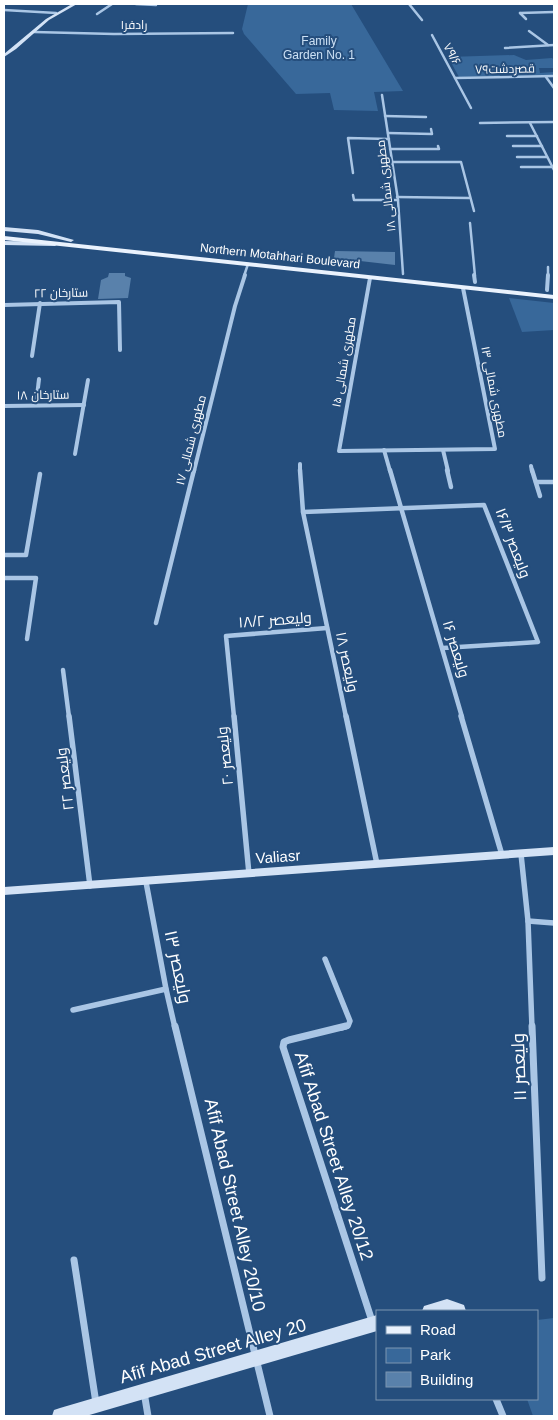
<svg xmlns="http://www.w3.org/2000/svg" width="558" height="1420" viewBox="0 0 558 1420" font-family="Arial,Cairo,sans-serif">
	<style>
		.green { fill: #38689a }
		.building { fill: #5981ab }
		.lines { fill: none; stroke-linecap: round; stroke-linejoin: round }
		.street-far4 { stroke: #aac6e5; stroke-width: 2.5 }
		.street-far3 { stroke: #aac6e5; stroke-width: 4 }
		.street-far2 { stroke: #aac6e5; stroke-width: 4.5 }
		.street-far1 { stroke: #aac6e5; stroke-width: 5.5 }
		.street { stroke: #aac6e5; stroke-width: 7 }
		.secondary { fill: #d3e2f5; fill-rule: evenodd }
		.primary { fill: #eaf2fd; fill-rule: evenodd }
		.labels { text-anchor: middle; stroke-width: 4; stroke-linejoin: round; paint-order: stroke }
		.far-street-label { font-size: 12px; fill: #fff; stroke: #254e7d }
		.far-park-label { font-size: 12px; fill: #cce0f4; stroke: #254e7d }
		.street-label { font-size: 15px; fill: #fff; stroke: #254e7d }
		.near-street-label { font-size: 18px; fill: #fff; stroke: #254e7d }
	</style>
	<rect width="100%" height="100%" fill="#254e7d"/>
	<g class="green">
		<path d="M248 4H351L403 91 374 92 378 111 334 110 330 93 296 94 244 34 242 29Z"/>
		<path d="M514 55 526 60 552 58 554 60V68H539L540 73 554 72V75L513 76 511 74H499L500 76 459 77 448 57Z"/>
		<path d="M509 298 554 303V330L522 332Z"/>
		<path d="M554 1318V1416H533L527 1399H537V1320Z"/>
	</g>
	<g class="building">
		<path d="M335 251 395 252V265L334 258Z"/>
		<path d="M109 273H125V276L131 278 128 298 98 299 101 280 108 277Z"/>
	</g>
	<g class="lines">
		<g class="street-far4">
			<path d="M136 4 156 5"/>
			<path d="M409 4 422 20"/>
			<path d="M4 10 56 13"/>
			<path d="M520 13 554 12"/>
			<path d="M520 13 526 19"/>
			<path d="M97 14 112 4"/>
			<path d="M529 31 548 45"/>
			<path d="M34 32 114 34 233 33"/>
			<path d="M432 35 471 108"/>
			<path d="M505 48 554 45"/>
			<path d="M546 77 554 88"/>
			<path d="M455 78 554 76"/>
			<path d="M382 95 398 200 403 274"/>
			<path d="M385 116 426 117"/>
			<path d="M480 123 554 122"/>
			<path d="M530 123 554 170"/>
			<path d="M388 133 432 134 431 129"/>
			<path d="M507 136H537"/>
			<path d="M513 146H542"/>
			<path d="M390 149H439L438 146"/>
			<path d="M517 157H547"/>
			<path d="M392 162H461L474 211"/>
			<path d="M521 167H552"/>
			<path d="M353 173 348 138 389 139"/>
			<path d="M353 195 354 200H398"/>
			<path d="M397 197 469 198"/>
			<path d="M470 223 475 276"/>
			<path d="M244 276 248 264"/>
			<path d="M548 276V267"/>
		</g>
		<g class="street-far3">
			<path d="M474 275 475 282"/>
			<path d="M370 278 339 451 495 449 463 288"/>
			<path d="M547 290 548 275"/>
			<path d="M4 305 119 302 120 350"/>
			<path d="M32 356 40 303"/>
			<path d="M36 405 39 379"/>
			<path d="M4 406 84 405"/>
			<path d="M384 450 390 471"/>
			<path d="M443 450 448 471"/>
			<path d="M75 454 88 380"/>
			<path d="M300 464V471"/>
			<path d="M531 466 532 471"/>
			<path d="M194 471 235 306 245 275"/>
		</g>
		<g class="street-far2">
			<path d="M300 470 303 512 346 717"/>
			<path d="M390 470 462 717"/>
			<path d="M447 470 451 487"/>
			<path d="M532 470 540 496"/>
			<path d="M536 482H554"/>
			<path d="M303 512 484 505 538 642 443 648"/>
			<path d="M4 555H26L40 474"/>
			<path d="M4 578H36L27 639"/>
			<path d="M156 623 194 470"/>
			<path d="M63 670 69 717"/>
			<path d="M234 717 226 636 327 628"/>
		</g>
		<g class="street-far1">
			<path d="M69 716 90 886"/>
			<path d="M234 716 249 874"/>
			<path d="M346 716 377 864"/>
			<path d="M461 716 502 855"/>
			<path d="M521 854 528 921 532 1028"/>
			<path d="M146 882 166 989 175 1028"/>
			<path d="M528 921 554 923"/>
			<path d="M325 959 350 1021 348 1026 341 1028"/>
			<path d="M73 1010 166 989"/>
		</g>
		<g class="street">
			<path d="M175 1026 270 1416"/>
			<path d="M346 1026 289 1040 284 1042 283 1047 372 1321"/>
			<path d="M532 1026 542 1278"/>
			<path d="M74 1260 96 1403"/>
			<path d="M144 1392 148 1416"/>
			<path d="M496 1399 503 1416"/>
		</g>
		<g class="secondary">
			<path d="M72 4H77L49 20 16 49 4 57V54L46 19Z"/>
			<path d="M4 227 38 230 74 240 71 242 38 234 4 231Z"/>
			<path d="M4 241 55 242 58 244 55 246 4 245Z"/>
			<path d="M554 847V855L4 895V887Z"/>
			<path d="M447 1299 464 1305 466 1311H422L424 1306Z"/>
			<path d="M377 1315V1331L86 1416H52L54 1410 60 1408Z"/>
		</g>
		<path class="primary" d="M4 236 554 295V299L4 240Z"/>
	</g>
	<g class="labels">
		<g class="far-street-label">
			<text x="134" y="29">رادفر۱</text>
			<text transform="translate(452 54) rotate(62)" y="4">۷۹/۶</text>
			<text transform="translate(505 69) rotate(-1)" y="4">قصردشت۷۹</text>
			<text transform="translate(386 186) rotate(-97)" y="4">۱۸ مطهری شمالی</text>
			<text transform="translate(280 256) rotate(6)" y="4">Northern Motahhari Boulevard</text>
			<text transform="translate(61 293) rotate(-1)" y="4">۲۲ ستارخان</text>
			<text transform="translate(344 362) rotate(-80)" y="4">۱۵ مطهری شمالی</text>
			<text transform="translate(494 392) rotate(79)" y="4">۱۳ مطهری شمالی</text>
			<text transform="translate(43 395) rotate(-1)" y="4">۱۸ ستارخان</text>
			<text transform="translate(191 440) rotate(-76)" y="4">۱۷ مطهری شمالی</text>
		</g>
		<g class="far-park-label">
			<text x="319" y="45">Family<tspan x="319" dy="14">Garden No. 1</tspan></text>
		</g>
		<g class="street-label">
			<text transform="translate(513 543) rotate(69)" y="5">۱۶/۳ ولیعصر</text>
			<text transform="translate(275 620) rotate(-4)" y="5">۱۸/۲ ولیعصر</text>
			<text transform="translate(456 649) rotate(73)" y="5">۱۶ ولیعصر</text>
			<text transform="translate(347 662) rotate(78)" y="5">۱۸ ولیعصر</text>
			<text transform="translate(225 756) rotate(-96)" y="5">۲۰ ولیعصر</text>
			<text transform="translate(65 779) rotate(-97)" y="5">۲۲ ولیعصر</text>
			<text transform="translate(278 857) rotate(-4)" y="5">Valiasr</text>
		</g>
		<g class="near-street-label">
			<text transform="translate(178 967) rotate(78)" y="6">۱۳ ولیعصر</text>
			<text transform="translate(519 1067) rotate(-92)" y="6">۱۱ ولیعصر</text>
			<text transform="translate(334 1156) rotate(72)" y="6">Afif Abad Street Alley 20/12</text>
			<text transform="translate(235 1205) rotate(77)" y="6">Afif Abad Street Alley 20/10</text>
			<text transform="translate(213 1351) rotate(-16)" y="6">Afif Abad Street Alley 20</text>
		</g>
	</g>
	<rect width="558" height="1420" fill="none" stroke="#ffffff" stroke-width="10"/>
	<rect x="376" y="1310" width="162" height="90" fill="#254e7d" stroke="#7c95b1"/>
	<rect x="386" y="1326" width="25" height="8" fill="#eaf2fd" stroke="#7c95b1"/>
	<text x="420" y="1335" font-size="15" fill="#ffffff">Road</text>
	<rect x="386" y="1348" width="25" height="15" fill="#38689a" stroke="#7c95b1"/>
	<text x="420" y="1360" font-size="15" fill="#ffffff">Park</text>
	<rect x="386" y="1372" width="25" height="15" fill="#5981ab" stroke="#7c95b1"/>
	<text x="420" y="1385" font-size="15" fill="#ffffff">Building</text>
</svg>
